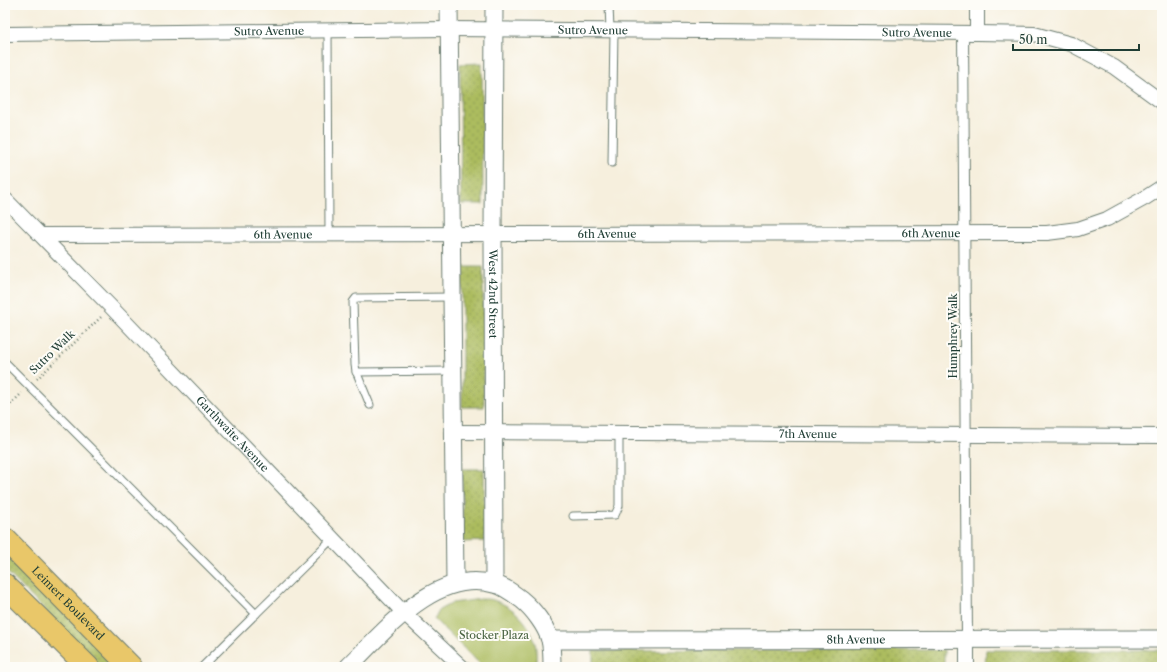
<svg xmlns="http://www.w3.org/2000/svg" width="1167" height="672" viewBox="0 0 1167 672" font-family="'Libre Caslon Text',serif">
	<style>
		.grass { fill: url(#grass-dots); stroke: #667c4a }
		.park { fill: #acbc5f; stroke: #667c4a }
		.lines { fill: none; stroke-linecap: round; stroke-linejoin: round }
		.service-casing { stroke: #6a7b6f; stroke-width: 9 }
		.pedestrian-casing { stroke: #6a7b6f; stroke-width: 12 }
		.minor-casing { stroke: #6a7b6f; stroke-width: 16 }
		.tertiary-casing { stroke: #6a7b6f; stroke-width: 19 }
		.primary-casing { stroke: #6a7b6f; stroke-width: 24 }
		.path { stroke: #6a7b6f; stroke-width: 2.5; stroke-dasharray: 1 3; stroke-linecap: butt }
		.service { stroke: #fff; stroke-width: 7 }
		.pedestrian { stroke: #fff; stroke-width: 10 }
		.minor { stroke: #fff; stroke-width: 14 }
		.tertiary { stroke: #fff; stroke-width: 17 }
		.primary { stroke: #e9c769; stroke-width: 22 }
		.labels { text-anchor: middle; stroke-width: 4; stroke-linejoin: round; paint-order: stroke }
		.street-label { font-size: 11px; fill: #1f3d34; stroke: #fdfcf7 }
		.park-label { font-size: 11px; fill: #496341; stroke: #fdfcf7 }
	</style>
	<defs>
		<pattern id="grass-dots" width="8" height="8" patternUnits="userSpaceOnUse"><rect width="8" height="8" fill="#acbc5f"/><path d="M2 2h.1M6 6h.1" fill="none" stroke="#8b9a4f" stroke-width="1.8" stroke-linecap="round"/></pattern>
	</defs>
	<rect width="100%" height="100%" fill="#fdfcf7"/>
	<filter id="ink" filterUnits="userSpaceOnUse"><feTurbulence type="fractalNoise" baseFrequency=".025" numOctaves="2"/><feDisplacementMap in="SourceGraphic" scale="8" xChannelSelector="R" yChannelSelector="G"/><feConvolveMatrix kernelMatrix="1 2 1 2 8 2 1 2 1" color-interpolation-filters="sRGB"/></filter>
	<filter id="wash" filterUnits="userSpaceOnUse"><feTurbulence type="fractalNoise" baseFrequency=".012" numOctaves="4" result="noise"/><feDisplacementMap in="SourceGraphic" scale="16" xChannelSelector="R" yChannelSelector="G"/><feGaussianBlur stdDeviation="0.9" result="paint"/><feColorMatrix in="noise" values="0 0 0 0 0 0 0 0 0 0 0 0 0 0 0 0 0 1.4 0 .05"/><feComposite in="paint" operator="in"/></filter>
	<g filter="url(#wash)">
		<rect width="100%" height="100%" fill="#f6efdd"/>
		<g class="grass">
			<path d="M482 63 483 204H461L460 64Z"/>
			<path d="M462 267H483L484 407H462Z"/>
			<path d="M462 469H484L485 541 463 542Z"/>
			<path d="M5 553 119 667H101L96 662 5 570Z"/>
			<path d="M944 650V667H593V651Z"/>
			<path d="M986 650H1162V667H985Z"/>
		</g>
		<path class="park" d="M481 599C486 599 492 599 496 601 514 607 528 622 534 639 537 648 536 658 536 667H483L434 619 439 610 452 603Z"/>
	</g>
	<g filter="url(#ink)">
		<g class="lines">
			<defs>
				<g id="service">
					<path d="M609 5 610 30"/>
					<path d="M328 30 329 235"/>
					<path d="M612 163 614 30"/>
					<path d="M5 362 256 614"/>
					<path d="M356 372 452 371"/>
					<path d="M370 405 356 371 355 365 353 302 356 298 451 297"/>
					<path d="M573 516 615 515 619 506V433"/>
					<path d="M202 667 333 538"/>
				</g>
				<path id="pedestrian" d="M963 33 967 639"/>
				<g id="minor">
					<path d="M977 5V33"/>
					<path id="s1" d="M5 34 449 29 977 33 1034 34 1071 44 1114 67 1162 102"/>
					<path id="s2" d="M5 199 111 307 403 612 462 667"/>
					<path id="s3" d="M41 235 1047 233 1078 229 1107 219 1145 198 1162 187"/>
					<path id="s4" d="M453 432 1162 436"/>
					<path d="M967 639V667"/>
				</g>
				<g id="tertiary">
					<path d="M449 5 455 583"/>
					<path id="s5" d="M494 5 493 234 494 584"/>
					<path id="s6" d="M550 640 1162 639"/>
					<path d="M348 667C385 631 435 568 494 584 504 586 514 594 522 600 533 609 546 626 550 640 552 648 552 658 552 667"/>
				</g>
				<g id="primary">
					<path id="s7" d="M5 539 131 667"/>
					<path d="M5 585 88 667"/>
				</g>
			</defs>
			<use href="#service" class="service-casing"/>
			<use href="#pedestrian" class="pedestrian-casing"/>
			<use href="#minor" class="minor-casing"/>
			<use href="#tertiary" class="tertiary-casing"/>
			<use href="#primary" class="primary-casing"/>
			<g class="path">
				<path d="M37 379 101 317"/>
				<path d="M5 410 22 393"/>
			</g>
			<use href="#service" class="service"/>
			<use href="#pedestrian" class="pedestrian"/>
			<use href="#minor" class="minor"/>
			<use href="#tertiary" class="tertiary"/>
			<use href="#primary" class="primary"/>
		</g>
	</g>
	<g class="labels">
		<g class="street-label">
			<text dy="4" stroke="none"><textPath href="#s1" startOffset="588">Sutro Avenue</textPath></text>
			<text dy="4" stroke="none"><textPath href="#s1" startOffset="264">Sutro Avenue</textPath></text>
			<text dy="4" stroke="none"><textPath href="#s1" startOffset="912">Sutro Avenue</textPath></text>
			<text dy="4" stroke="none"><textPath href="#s3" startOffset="890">6th Avenue</textPath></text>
			<text dy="4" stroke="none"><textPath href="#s3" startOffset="566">6th Avenue</textPath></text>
			<text dy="4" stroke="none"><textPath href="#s3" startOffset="242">6th Avenue</textPath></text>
			<text dy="4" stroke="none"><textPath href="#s5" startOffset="289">West 42nd Street</textPath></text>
			<text transform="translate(953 336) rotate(-90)" y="4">Humphrey Walk</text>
			<text transform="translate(52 352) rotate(-44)" y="4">Sutro Walk</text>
			<text dy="4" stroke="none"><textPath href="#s2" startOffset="327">Garthwaite Avenue</textPath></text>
			<text dy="4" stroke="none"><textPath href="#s4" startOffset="355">7th Avenue</textPath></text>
			<text dy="4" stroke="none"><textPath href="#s7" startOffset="90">Leimert Boulevard</textPath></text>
			<text dy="4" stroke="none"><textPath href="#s6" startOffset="306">8th Avenue</textPath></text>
		</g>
		<g class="park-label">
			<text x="494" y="639">Stocker Plaza</text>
		</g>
	</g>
	<rect width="1167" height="672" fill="none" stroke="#fdfcf7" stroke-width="20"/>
	<path d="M1013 44v6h126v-6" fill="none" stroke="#1f3d34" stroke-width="2"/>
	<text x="1019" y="44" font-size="12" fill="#1f3d34" stroke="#fdfcf7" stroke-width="3" paint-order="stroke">50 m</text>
</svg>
